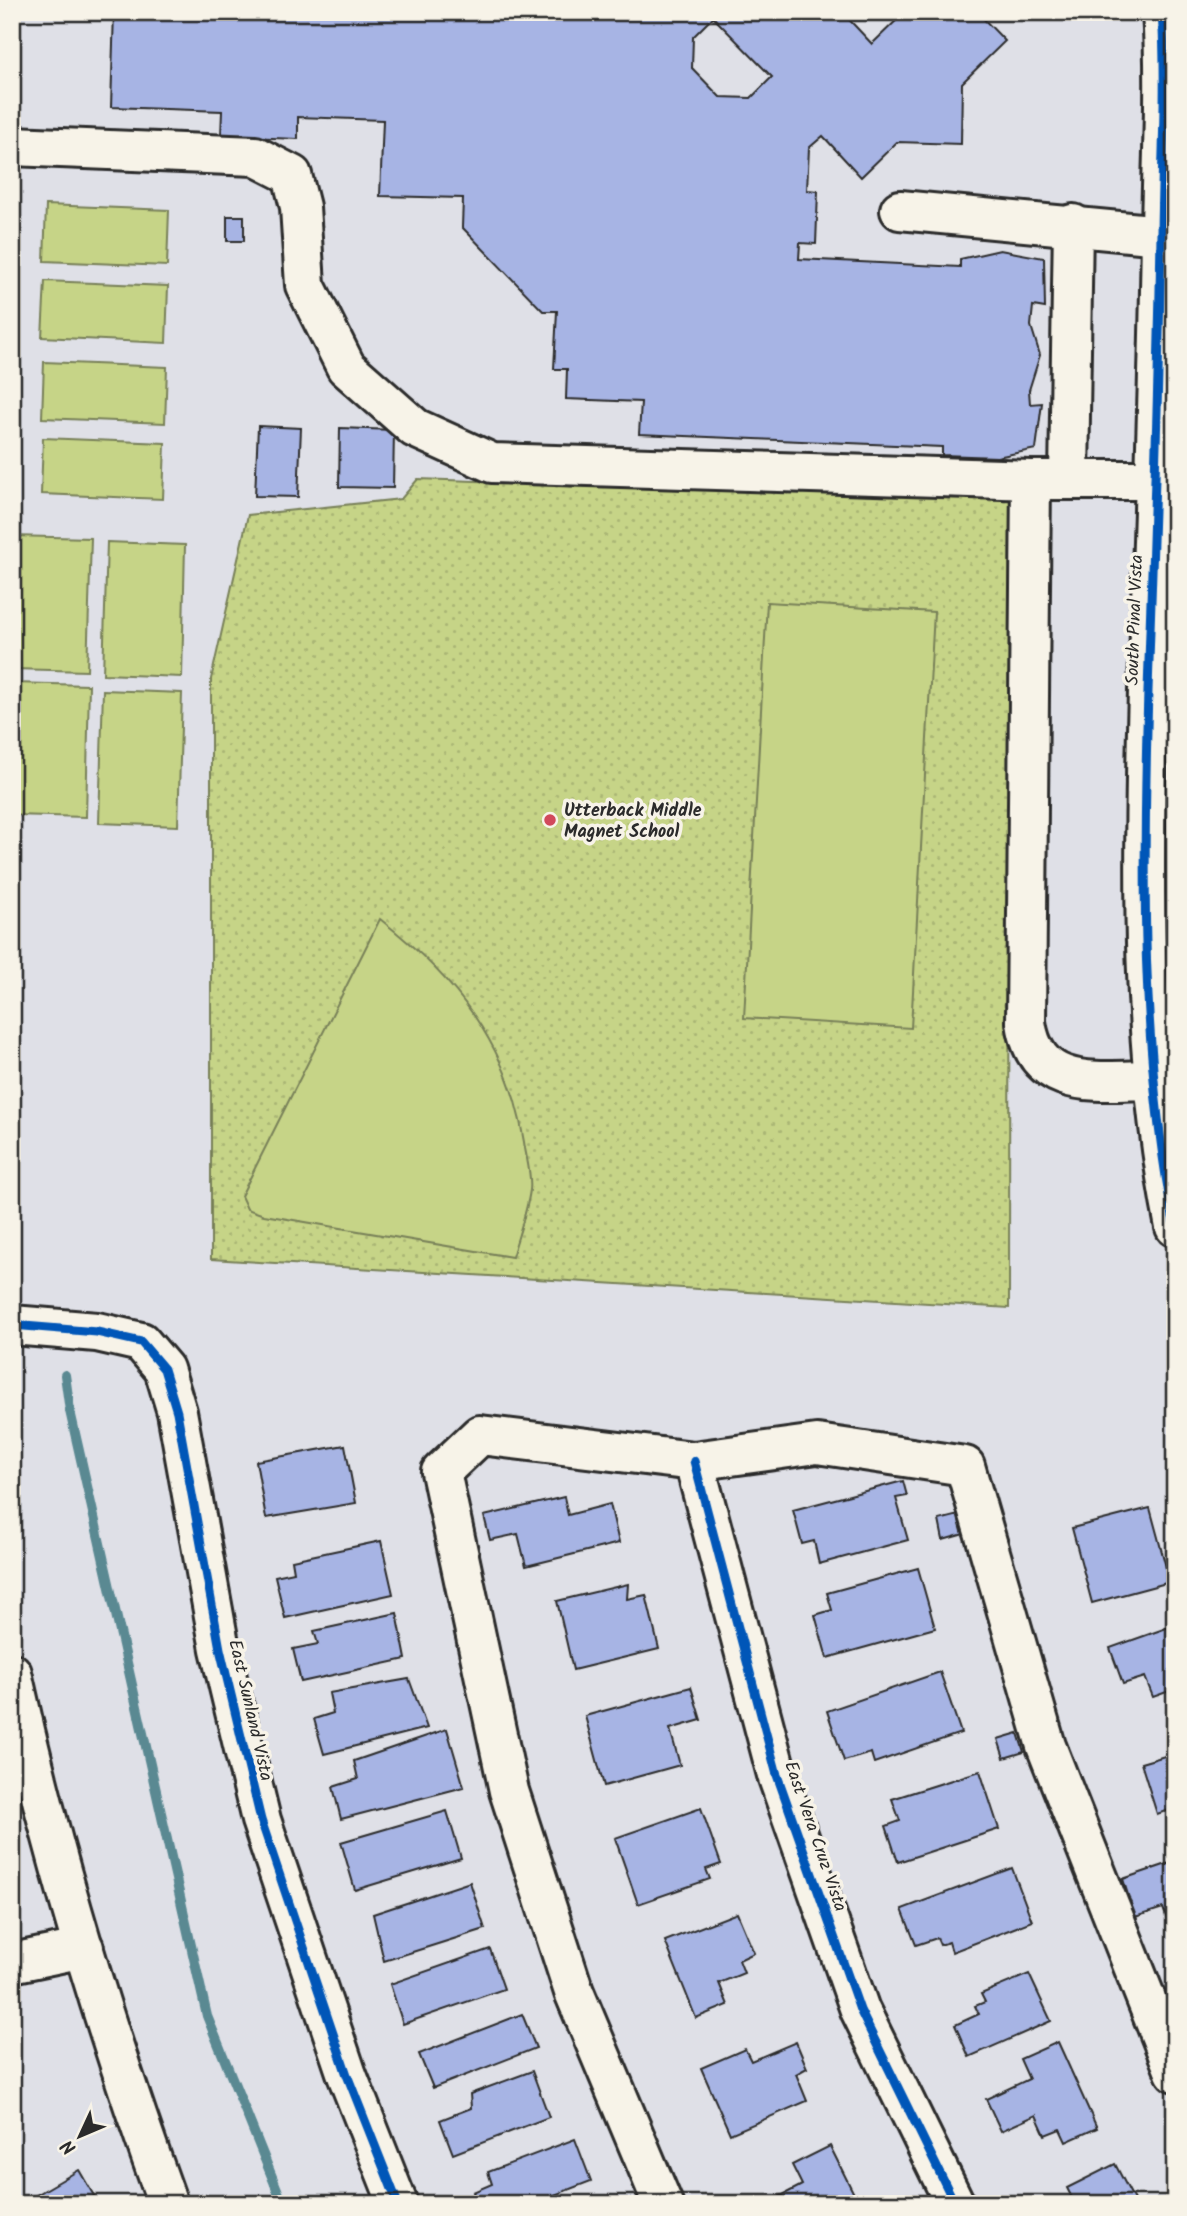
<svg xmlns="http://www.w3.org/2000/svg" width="1187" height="2216" viewBox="0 0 1187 2216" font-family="Kalam,sans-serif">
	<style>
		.grass { fill: url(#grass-dots); stroke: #788059; stroke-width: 2 }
		.green { fill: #c6d487; stroke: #788059; stroke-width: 2 }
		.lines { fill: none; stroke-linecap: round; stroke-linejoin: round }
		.stream { stroke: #5a8992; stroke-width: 10 }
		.building { fill: #a7b4e4; stroke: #2b2b2b; stroke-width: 2; fill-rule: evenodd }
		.minor-casing { stroke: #2b2b2b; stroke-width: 44 }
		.minor { stroke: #f7f3e8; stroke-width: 38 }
		.cycleway-casing { stroke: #f7f3e8; stroke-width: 13 }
		.cycleway { stroke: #0057b8; stroke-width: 9 }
		.poi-dot { fill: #d1495b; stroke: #f7f3e8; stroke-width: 2.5 }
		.labels { text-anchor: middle; stroke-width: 7; stroke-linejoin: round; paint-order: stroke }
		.street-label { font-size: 18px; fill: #2b2b2b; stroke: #f7f3e8 }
		.poi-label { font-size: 18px; font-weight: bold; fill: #2b2b2b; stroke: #f7f3e8; text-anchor: start }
	</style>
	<defs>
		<pattern id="grass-dots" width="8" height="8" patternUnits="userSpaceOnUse" patternTransform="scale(1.75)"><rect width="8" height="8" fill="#c6d487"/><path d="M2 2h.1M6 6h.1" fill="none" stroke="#aab675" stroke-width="1.8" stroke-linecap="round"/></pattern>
	</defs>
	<rect width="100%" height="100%" fill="#dfe0e7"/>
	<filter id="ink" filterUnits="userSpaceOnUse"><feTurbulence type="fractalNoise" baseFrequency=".0143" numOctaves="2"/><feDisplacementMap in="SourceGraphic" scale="14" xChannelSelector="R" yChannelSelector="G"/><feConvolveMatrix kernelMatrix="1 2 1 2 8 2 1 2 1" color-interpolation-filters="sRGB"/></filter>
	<g filter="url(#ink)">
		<path class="grass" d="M418 479 1010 499 1009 1308 211 1259V679L248 515 401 499Z"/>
		<g class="green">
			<path d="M46 205 169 210 167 266 44 261Z"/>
			<path d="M45 281 168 286 166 343 42 337Z"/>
			<path d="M44 362 167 367 165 423 42 418Z"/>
			<path d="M43 438 165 443 163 499 41 494Z"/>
			<path d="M12 536 91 538 87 671 12 669Z"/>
			<path d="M107 542 185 545 182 677 103 674Z"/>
			<path d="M767 602 934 612 911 1028 744 1018Z"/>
			<path d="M12 683 89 685 86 817 12 815Z"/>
			<path d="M103 690 182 693 178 826 99 823Z"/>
			<path d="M380 919C455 978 509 1045 524 1142 526 1157 532 1176 530 1190 527 1212 518 1236 512 1257L264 1215 247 1209 241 1196Z"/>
		</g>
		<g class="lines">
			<path class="stream" d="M65 1375 70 1411 207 2016 283 2204"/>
		</g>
		<g class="building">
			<path d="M114 12H842L872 44 905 12H977L1005 41 962 83 961 144 897 142 861 177 823 136 809 148 807 190 818 191 816 244 800 243 799 259 960 267V259L1000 250 1044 258 1045 308 1033 306 1031 326 1040 355 1029 390 1030 404 1042 403 1036 449 997 457 942 455V447L639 434 641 402 566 399 567 369H554L557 311H543L462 227 463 198 380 196 383 120 298 117V139L221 136 222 111 111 107ZM713 17 772 77 751 98 720 97 692 68 693 37Z"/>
			<rect x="227" y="216" width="17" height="25"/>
			<path d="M258 426 301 428 298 497 255 496Z"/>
			<path d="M340 428 394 430 393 488 339 487Z"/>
			<path d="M345 1445 356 1503 266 1518 256 1461Z"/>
			<path d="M903 1481 907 1496 896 1498 908 1540 819 1564 814 1541 802 1544 793 1510Z"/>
			<path d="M564 1497 568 1515 610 1504 619 1543 526 1566 518 1534 490 1540 484 1516Z"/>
			<path d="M1150 1508 1170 1582 1092 1603 1072 1528Z"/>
			<path d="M959 1515 964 1534 943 1540 939 1520Z"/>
			<path d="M381 1541 393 1594 285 1618 275 1576 294 1572 292 1560Z"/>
			<path d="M918 1568 935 1628 827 1658 815 1615 832 1610 827 1593Z"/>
			<path d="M628 1584 627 1599 646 1595 659 1649 573 1670 557 1601Z"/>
			<path d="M397 1613 406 1659 301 1682 293 1649 318 1644 314 1631Z"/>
			<path d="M1175 1625V1689L1153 1697 1145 1677 1123 1684 1110 1648Z"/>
			<path d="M940 1672 961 1733 874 1763 871 1753 844 1761 827 1711Z"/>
			<path d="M409 1679 427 1728 324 1754 314 1719 333 1713 329 1693Z"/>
			<path d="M691 1687 701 1720 670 1729 680 1765 604 1786 585 1716Z"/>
			<path d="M447 1729 464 1787 341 1819 333 1787 358 1779 354 1761Z"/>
			<path d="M1018 1733 1024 1752 1004 1758 998 1739Z"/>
			<path d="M1175 1753V1808L1157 1814 1141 1763Z"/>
			<path d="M980 1771 999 1829 898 1862 886 1826 900 1821 892 1799Z"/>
			<path d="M701 1808 721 1864 706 1869 710 1879 638 1904 615 1838Z"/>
			<path d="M447 1811 461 1858 355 1890 341 1842Z"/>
			<path d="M1173 1862 1175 1930 1171 1931 1163 1908 1135 1917 1123 1879Z"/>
			<path d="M1012 1868 1032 1921 952 1952 949 1942 940 1945 937 1938 916 1945 902 1909Z"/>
			<path d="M470 1882 485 1929 384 1961 373 1914Z"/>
			<path d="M737 1913 754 1953 739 1960 744 1973 719 1983 728 2005 696 2018 665 1941Z"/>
			<path d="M490 1949 504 1989 403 2024 390 1984Z"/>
			<path d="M1029 1974 1051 2021 969 2057 955 2025 979 2014 975 2006 985 2002 981 1994Z"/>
			<path d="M522 2014 536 2048 433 2088 419 2054Z"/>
			<path d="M796 2042 807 2068 796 2074 807 2101 730 2134 701 2068 745 2049 751 2061Z"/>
			<path d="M1058 2042 1097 2128 1066 2142 1060 2129 1045 2135 1036 2115 1001 2131 986 2099 1029 2079 1020 2059Z"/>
			<path d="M532 2071 549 2117 453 2154 440 2120 471 2108 470 2094Z"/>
			<path d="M575 2139 591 2181 531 2204H477L473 2192 492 2184 488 2172Z"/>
			<path d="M830 2146 859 2204H775L773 2200 802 2185 792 2165Z"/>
			<path d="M1115 2164 1136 2204H1075L1067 2188Z"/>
			<path d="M79 2170 97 2201 92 2204H21Z"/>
		</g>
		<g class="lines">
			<defs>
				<g id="minor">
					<path d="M1162 12C1167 85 1162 159 1161 232 1159 385 1153 538 1148 691 1143 868 1140 1052 1175 1227"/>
					<path d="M12 146 255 156 292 175 300 207 305 285 346 367 415 428 492 463 1031 480"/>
					<path d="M900 210 1161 235"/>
					<path d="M1069 478 1073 224"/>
					<path d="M1154 480H1031L1026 1022C1036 1094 1100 1080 1155 1080"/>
					<path d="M12 1325 97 1332 141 1342 164 1369 177 1412 220 1649 261 1820 347 2075 398 2204"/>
					<path d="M694 1461 777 1775 860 2010 955 2204"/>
					<path d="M12 1673C51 1853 105 2030 168 2204"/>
					<path d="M12 1963 84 1948"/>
					<path d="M663 2204 574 1992 509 1791 441 1472 480 1435 694 1461 817 1444 965 1466 1046 1746 1175 2072"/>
				</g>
			</defs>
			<use href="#minor" class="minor-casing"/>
			<use href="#minor" class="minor"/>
			<defs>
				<g id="cycleway">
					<path d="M1162 12C1167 85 1162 159 1161 232 1159 385 1153 538 1148 691 1143 868 1140 1052 1175 1227"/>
					<path d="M12 1325 97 1332 141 1342 164 1369 177 1412 220 1649 261 1820 347 2075 398 2204"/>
					<path d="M694 1461 777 1775 860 2010 955 2204"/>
				</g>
			</defs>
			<use href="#cycleway" class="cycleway-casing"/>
			<use href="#cycleway" class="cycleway"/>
		</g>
	</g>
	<circle class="poi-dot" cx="550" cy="820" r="7"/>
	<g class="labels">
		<g class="street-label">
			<text transform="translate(1134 620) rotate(-88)" y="6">South Pinal Vista</text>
			<text transform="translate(251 1710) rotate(77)" y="6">East Sunland Vista</text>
			<text transform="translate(816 1836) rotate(71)" y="6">East Vera Cruz Vista</text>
		</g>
		<g class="poi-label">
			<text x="564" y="816">Utterback Middle<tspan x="564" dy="21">Magnet School</tspan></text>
		</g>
	</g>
	<rect width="1187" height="2216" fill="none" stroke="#f7f3e8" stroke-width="42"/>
	<rect x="21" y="21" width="1145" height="2174" fill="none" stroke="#2b2b2b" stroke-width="2.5" filter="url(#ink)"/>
	<g transform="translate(80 2136) rotate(226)" stroke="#f7f3e8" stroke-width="5" paint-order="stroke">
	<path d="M0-5L12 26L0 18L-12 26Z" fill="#2b2b2b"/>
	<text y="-10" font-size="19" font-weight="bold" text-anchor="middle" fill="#2b2b2b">N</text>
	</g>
</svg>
